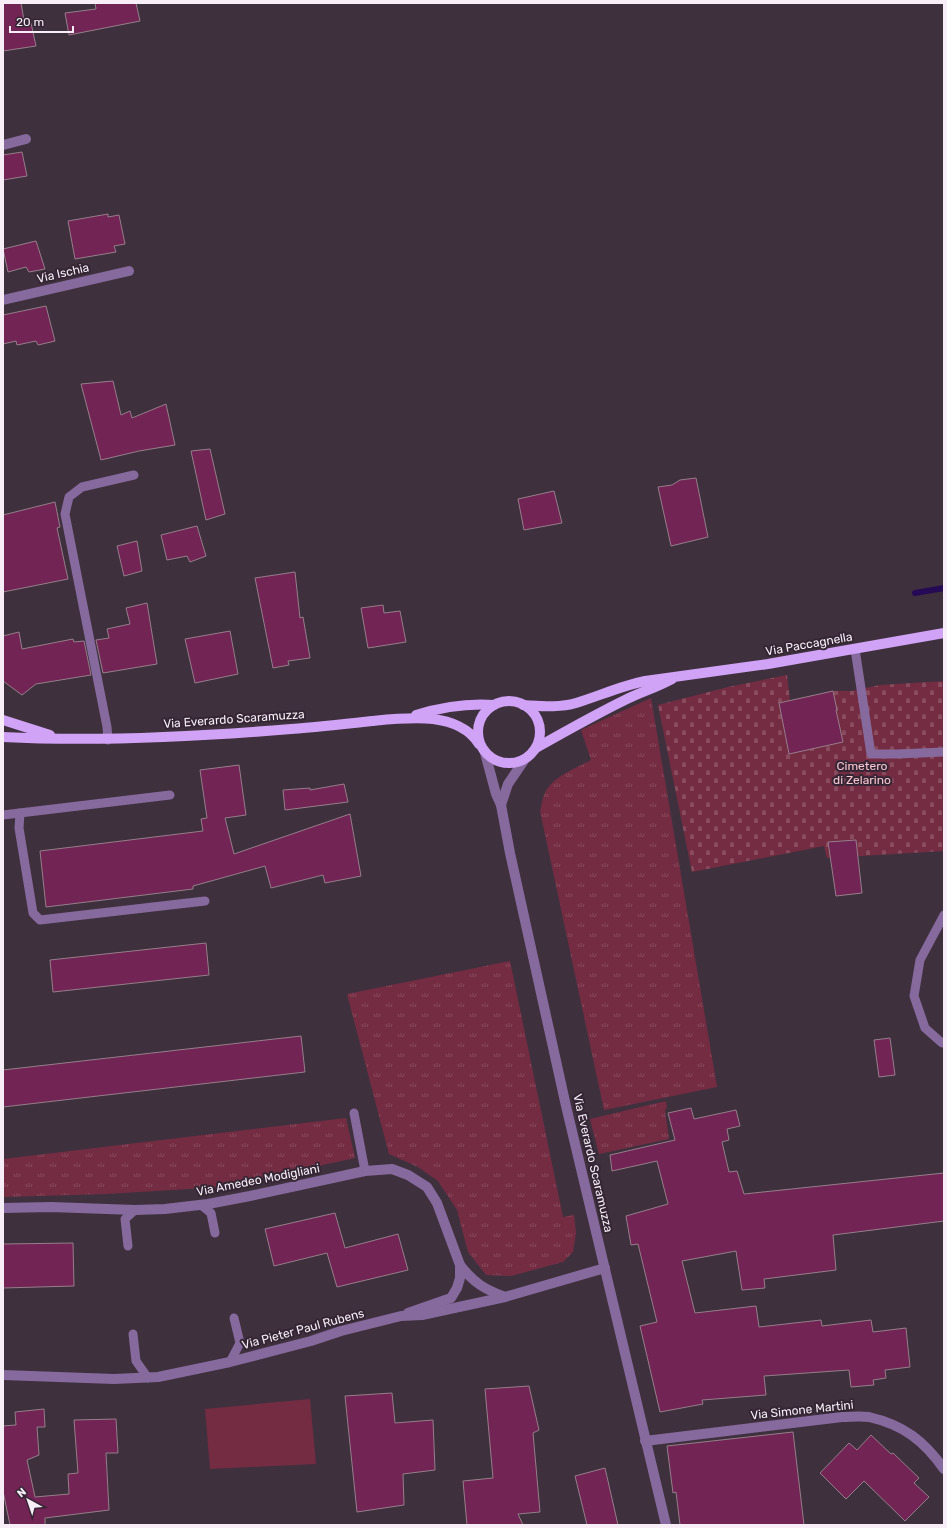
<svg xmlns="http://www.w3.org/2000/svg" width="947" height="1528" viewBox="0 0 947 1528" font-family="Rubik,sans-serif">
	<style>
		.grass { fill: url(#grass-tufts) }
		.cemetery { fill: url(#cemetery-stones) }
		.garden { fill: #742c42 }
		.lines { fill: none; stroke-linecap: round; stroke-linejoin: round }
		.stream { stroke: #250a56; stroke-width: 6 }
		.building { fill: #722454; stroke: #957e8a }
		.service { stroke: #866a9d; stroke-width: 9 }
		.minor { stroke: #866a9d; stroke-width: 10 }
		.primary { stroke: #d0a3f6; stroke-width: 10 }
		.labels { text-anchor: middle; stroke-width: 4; stroke-linejoin: round; paint-order: stroke }
		.street-label { font-size: 12px; fill: #f8eef7; stroke: #342634 }
		.park-label { font-size: 12px; fill: #f8c4cf; stroke: #342634 }
	</style>
	<defs>
		<pattern id="grass-tufts" width="24" height="20" patternUnits="userSpaceOnUse"><rect width="24" height="20" fill="#742c42"/><path d="M3 7l-1-3M5 7V3M7 7l1-3M15 17l-1-3M17 17v-4M19 17l1-3" fill="none" stroke="#894b5e"/></pattern>
		<pattern id="cemetery-stones" width="16" height="16" patternUnits="userSpaceOnUse"><rect width="16" height="16" fill="#742c42"/><path d="M2 7V4a2 2 0 0 1 4 0v3zM10 15v-3a2 2 0 0 1 4 0v3z" fill="#894b5e"/></pattern>
	</defs>
	<rect width="100%" height="100%" fill="#3f303e"/>
	<g class="grass">
		<path d="M651 698 717 1087 604 1110 540 811C542 806 542 798 545 793 553 776 575 769 591 760L581 730Z"/>
		<path d="M510 961 563 1217 574 1215 576 1233 573 1252 563 1262 511 1276 486 1275 468 1252 457 1210 438 1181 418 1167 389 1154 347 994Z"/>
		<path d="M666 1101 667 1107 665 1111 669 1139 599 1154 590 1119Z"/>
		<path d="M346 1118 355 1158 222 1187 106 1194 3 1197V1159Z"/>
	</g>
	<path class="cemetery" d="M787 675 790 701 833 691H852L880 685 944 681V851L827 858 824 846 692 872 658 705 728 687Z"/>
	<path class="garden" d="M310 1399 316 1464 210 1469 205 1409Z"/>
	<g class="lines">
		<path class="stream" d="M915 593 944 588"/>
	</g>
	<g class="building">
		<path d="M3 3H21L25 26 31 23 36 46 3 51Z"/>
		<path d="M95 3H136L140 21 69 35 65 13 96 9Z"/>
		<path d="M22 152 27 176 3 180V155Z"/>
		<path d="M108 214V217L119 215 125 244 114 246 116 252 75 259 68 221Z"/>
		<path d="M36 241 45 269 29 272 26 267 8 272 3 249Z"/>
		<path d="M46 306 55 341 38 345 36 341 17 345 16 341 3 344V315Z"/>
		<path d="M113 381 121 415 130 411 132 418 166 404 175 445 139 451 101 460 81 384Z"/>
		<path d="M210 449 225 514 206 520 191 451Z"/>
		<path d="M696 478 708 537 671 546 658 487 672 485 680 480Z"/>
		<path d="M554 491 562 523 524 530 518 499Z"/>
		<path d="M55 502 60 527 57 528 68 579 3 592V515Z"/>
		<path d="M197 526 206 556 190 562 187 556 167 560 161 535Z"/>
		<path d="M137 541 142 571 124 576 117 546Z"/>
		<path d="M295 572 300 618 303 617 310 658 288 661 289 665 273 668 255 578Z"/>
		<path d="M147 603 157 664 103 673 96 640 109 638 107 629 130 624 126 608Z"/>
		<path d="M383 605 384 613 400 611 406 642 368 648 361 608Z"/>
		<path d="M230 631 238 674 195 683 185 639Z"/>
		<path d="M19 632 22 649 73 639 74 642 84 641 91 675 36 684 22 695 3 681V636Z"/>
		<path d="M833 691 837 710H836L843 742 789 754 779 703Z"/>
		<path d="M239 765 246 815 225 818 234 854 350 814 361 876 325 883 323 875 271 888 265 866 193 886V889L46 907 40 851 203 831 201 819 207 818 200 770Z"/>
		<path d="M344 784 348 802 285 810 283 790 310 788V790Z"/>
		<path d="M856 840 862 893 836 896 828 842Z"/>
		<path d="M206 943 209 975 53 992 50 960Z"/>
		<path d="M301 1036 305 1072 3 1107V1070Z"/>
		<path d="M890 1038 895 1075 879 1077 874 1040Z"/>
		<path d="M691 1108 694 1119 736 1110 740 1126 727 1129 729 1140 722 1142 729 1172 737 1171 744 1194 944 1173V1221L833 1235 836 1270 764 1279 765 1288 742 1290 736 1251 682 1261 695 1313 756 1306 759 1327 821 1320 822 1326 871 1320 873 1332 906 1328 910 1367 885 1370 886 1378 873 1380 874 1385 851 1387 849 1370 764 1376 766 1395 702 1400 703 1404 660 1412 640 1326 657 1322 638 1244 631 1245 626 1216 668 1204 657 1161 612 1171 610 1155 675 1140 668 1113Z"/>
		<path d="M335 1213 345 1248 398 1234 408 1270 337 1287 327 1253 274 1266 265 1229Z"/>
		<path d="M73 1243 74 1286 3 1288V1244Z"/>
		<path d="M529 1386 539 1430 533 1433 540 1512 518 1514 523 1525H467L463 1481 493 1478 485 1389Z"/>
		<path d="M392 1393 395 1423 433 1420 435 1470 403 1474 404 1505 357 1512 345 1396Z"/>
		<path d="M44 1409 45 1427H37L39 1455 27 1460 35 1497 69 1494 68 1474 78 1473 74 1420 116 1419 118 1453H106L109 1510 45 1518V1525H10L3 1491V1426L16 1425 15 1412Z"/>
		<path d="M793 1432 804 1525H680L676 1492 673 1493 667 1446Z"/>
		<path d="M871 1435 891 1454 893 1453 919 1478 914 1483 929 1497 905 1521 864 1481 846 1499 820 1473 849 1443 857 1450Z"/>
		<path d="M605 1468 618 1525H587L575 1476Z"/>
	</g>
	<g class="lines">
		<g class="service">
			<path d="M855 649 871 754H897L944 752"/>
			<path d="M108 740 107 727 65 514 69 497 82 487 134 475"/>
			<path d="M20 813 19 828 33 913 40 920 205 901"/>
			<path d="M3 815 170 795"/>
			<path d="M942 1043 925 1028 914 996 920 960 944 915"/>
			<path d="M354 1113 365 1171"/>
			<path d="M201 1205 211 1213 215 1233"/>
			<path d="M128 1246 125 1219 135 1210"/>
			<path d="M133 1334 136 1361 148 1378"/>
			<path d="M230 1362 240 1343 234 1318"/>
		</g>
		<g class="minor">
			<path d="M3 145 26 139"/>
			<path d="M3 300 129 271"/>
			<path d="M485 753 496 794 501 805 510 853 566 1106 666 1525"/>
			<path d="M501 805 508 784 525 759"/>
			<path d="M3 1208 51 1207 135 1210 165 1209 208 1204 250 1196 365 1171 392 1169 408 1175 427 1187 437 1203 460 1265V1278L457 1288 451 1298 408 1313"/>
			<path d="M460 1265C474 1283 484 1289 505 1297"/>
			<path d="M3 1375 114 1379 158 1377 230 1362 311 1341 341 1331 401 1316 422 1315 505 1297 605 1268"/>
			<path d="M645 1441 842 1417C850 1417 861 1416 869 1417 904 1425 924 1441 944 1469"/>
		</g>
		<g class="primary">
			<circle cx="509" cy="732" r="31"/>
			<path d="M523 705C541 706 559 708 576 703 599 696 621 686 645 681L768 664 944 633"/>
			<path d="M416 715C442 707 467 703 494 705"/>
			<path d="M3 720 50 735"/>
			<path d="M3 737C99 742 195 737 291 729 318 727 345 724 372 721 393 719 412 717 433 719 450 721 469 728 479 744"/>
			<path d="M536 748C566 731 596 714 627 699 642 692 657 687 672 679"/>
		</g>
	</g>
	<g class="labels">
		<g class="street-label">
			<text transform="translate(63 273) rotate(-13)" y="4">Via Ischia</text>
			<text transform="translate(809 644) rotate(-10)" y="4">Via Paccagnella</text>
			<text transform="translate(234 719) rotate(-4)" y="4">Via Everardo Scaramuzza</text>
			<text transform="translate(593 1163) rotate(77)" y="4">Via Everardo Scaramuzza</text>
			<text transform="translate(258 1180) rotate(-11)" y="4">Via Amedeo Modigliani</text>
			<text transform="translate(303 1329) rotate(-15)" y="4">Via Pieter Paul Rubens</text>
			<text transform="translate(802 1410) rotate(-6)" y="4">Via Simone Martini</text>
		</g>
		<g class="park-label">
			<text x="862" y="770">Cimetero<tspan x="862" dy="14">di Zelarino</tspan></text>
		</g>
	</g>
	<rect width="947" height="1528" fill="none" stroke="#f8eef7" stroke-width="8"/>
	<g transform="translate(28 1500) rotate(320)" stroke="#342634" stroke-width="3" paint-order="stroke">
	<path d="M0-3L7 15L0 10L-7 15Z" fill="#f8eef7"/>
	<text y="-6" font-size="11" font-weight="bold" text-anchor="middle" fill="#f8eef7">N</text>
	</g>
	<path d="M10 26v6h63v-6" fill="none" stroke="#f8eef7" stroke-width="2"/>
	<text x="16" y="26" font-size="12" fill="#f8eef7" stroke="#342634" stroke-width="3" paint-order="stroke">20 m</text>
</svg>
